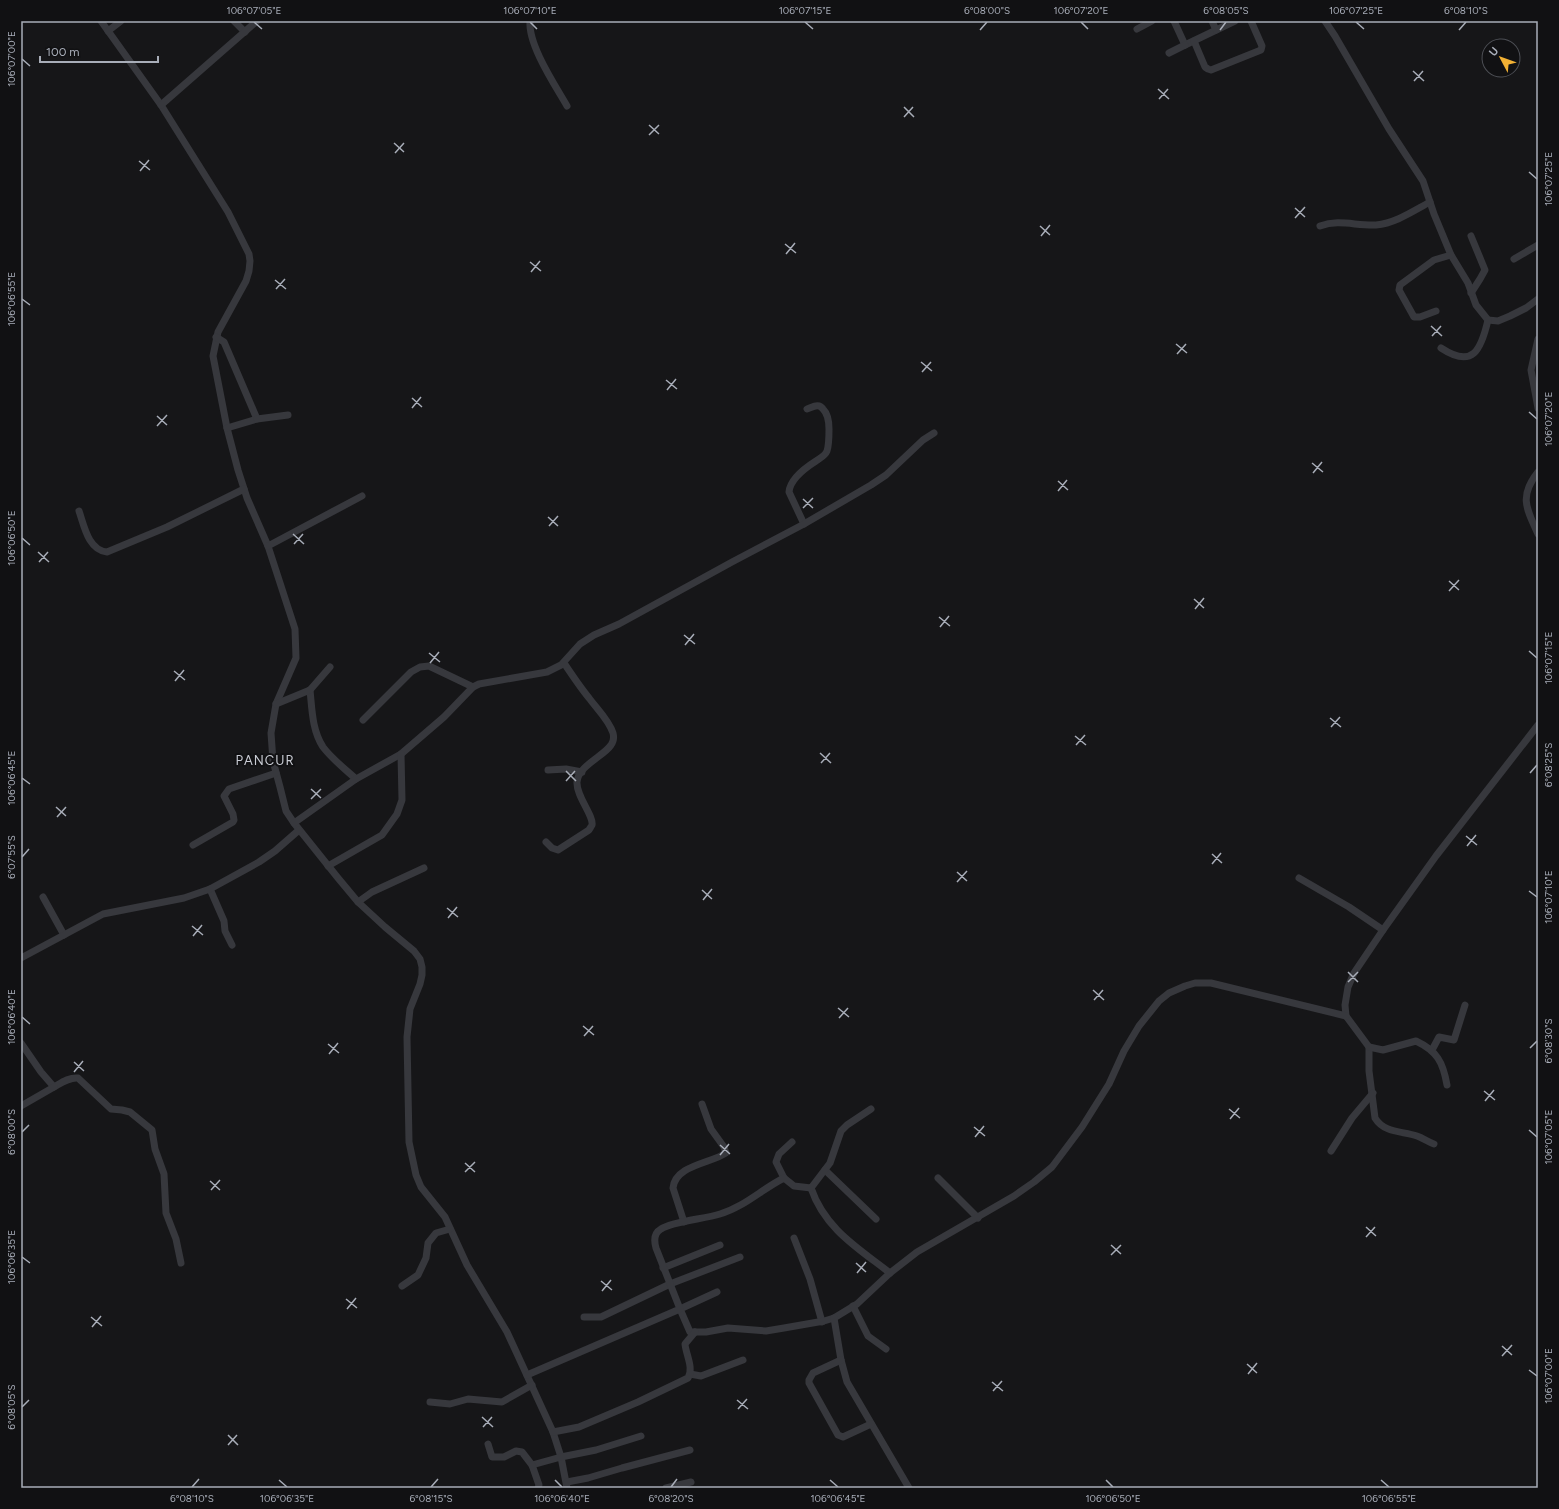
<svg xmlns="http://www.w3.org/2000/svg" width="1559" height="1509" viewBox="0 0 1559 1509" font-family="Figtree,sans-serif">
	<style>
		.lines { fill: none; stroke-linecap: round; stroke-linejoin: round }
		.street { stroke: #37383d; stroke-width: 7 }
		.ticks { fill: none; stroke: #a8adb8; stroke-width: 1.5 }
		.labels { text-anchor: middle; stroke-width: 4; stroke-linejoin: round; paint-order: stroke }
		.quarter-label { font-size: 13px; letter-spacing: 1px; fill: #c9ccd4; stroke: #111113 }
		.neatline { fill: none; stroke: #a8adb8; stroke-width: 1.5 }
		.ticks-label { font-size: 10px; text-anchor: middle; fill: #a8adb8 }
	</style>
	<rect width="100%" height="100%" fill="#161618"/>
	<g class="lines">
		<g class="street">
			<path d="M101 21 161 105 228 212 249 254 250 261 249 271 246 281 218 332 213 356 227 428 238 470 247 498 268 546 295 629 296 658 276 704 271 733 273 761 280 787 286 811 294 823 338 878 358 902 385 927 414 951 420 959 422 967V975L420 984 410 1009 407 1037 409 1142 416 1175 421 1187 445 1217 467 1265 507 1332 553 1432 561 1457 567 1488"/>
			<path d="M234 21 245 32"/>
			<path d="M530 21C528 45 555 85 567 106"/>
			<path d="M1174 21 1185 45 1235 21"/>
			<path d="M1212 21 1216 30"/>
			<path d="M1325 21 1335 36 1389 129 1423 181 1434 214 1451 255 1468 283 1476 305 1488 320 1498 321 1510 316 1526 308 1538 299"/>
			<path d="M1137 29 1152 21"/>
			<path d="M108 31 121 21"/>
			<path d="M1194 41 1205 67 1208 69 1211 70 1261 50 1262 46 1251 21"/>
			<path d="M1169 53 1185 45"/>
			<path d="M161 105 257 21"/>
			<path d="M1320 226C1339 219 1356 226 1376 225 1396 223 1413 211 1430 202"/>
			<path d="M1471 236 1485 270 1480 279 1471 293"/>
			<path d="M1514 259 1538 245"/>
			<path d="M1436 311 1420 317H1414L1399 290 1400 285 1434 260 1451 255"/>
			<path d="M216 337 224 342 257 419 227 428"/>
			<path d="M1538 339 1531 370 1538 408"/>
			<path d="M1441 348C1473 369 1481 350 1488 320"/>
			<path d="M257 419 288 415"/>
			<path d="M1538 472C1519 496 1526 508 1538 534"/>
			<path d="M79 511C84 525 88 550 107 552L167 527 244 489"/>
			<path d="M804 524 789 492C790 479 805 468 816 461 820 458 825 456 827 451 829 445 829 436 829 429 829 423 828 414 823 409 819 403 813 407 807 409"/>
			<path d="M268 546 362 496"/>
			<path d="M310 690C312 709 312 730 323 747 332 759 345 769 356 779"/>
			<path d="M276 704 310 690 330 667"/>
			<path d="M363 720 411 672 420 667 429 666 473 687"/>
			<path d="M548 770 566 769 582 772"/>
			<path d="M294 823 356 779 401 754 444 717 473 687 479 684 547 672 561 665 580 644 594 635 619 624 732 562 804 524 871 485 886 475 923 440 934 433"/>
			<path d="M546 842 552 848 558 850 589 830C590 828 591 827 592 825 594 816 576 796 577 782 578 766 604 756 611 745 614 741 614 737 613 733 609 720 597 709 589 698 580 687 572 675 564 663"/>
			<path d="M193 845 233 822 234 820 233 814 224 796 229 789 276 773"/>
			<path d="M328 866 382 835 397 814 402 800 401 754"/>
			<path d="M1299 878 1349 907 1383 930"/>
			<path d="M210 889 224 921 225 931 232 945"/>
			<path d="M43 897 64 935"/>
			<path d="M358 902 372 892 424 868"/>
			<path d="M21 958 103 914 184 898 210 889 259 862 275 851 299 830"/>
			<path d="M21 1043 41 1072 54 1087C61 1083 69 1077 78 1078L111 1109 122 1110 130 1112 152 1130 155 1149 164 1174 166 1213 176 1239 181 1263"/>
			<path d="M1369 1047V1071L1375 1118C1384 1133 1402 1131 1417 1136 1423 1138 1428 1142 1434 1144"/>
			<path d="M1432 1050 1439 1037 1454 1040 1465 1005"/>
			<path d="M1447 1085C1443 1062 1437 1051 1416 1041L1383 1050 1369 1047 1346 1016 1345 1005 1348 987 1354 973 1383 930 1436 856 1538 725"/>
			<path d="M21 1106 54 1087"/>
			<path d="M1331 1151 1352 1118 1373 1093"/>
			<path d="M825 1170 876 1219"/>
			<path d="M784 1178 776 1162 779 1154 792 1142"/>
			<path d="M938 1178 978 1218"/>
			<path d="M811 1188C825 1229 858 1248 890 1273"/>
			<path d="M684 1222 673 1188C675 1165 712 1163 726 1153L724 1147 711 1129 702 1104"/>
			<path d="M794 1238 810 1279 822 1322"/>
			<path d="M663 1268 720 1245"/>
			<path d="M402 1286 418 1275 426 1258 428 1243 436 1233 450 1229"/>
			<path d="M717 1292 680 1309 690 1332H706L728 1328 766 1331 784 1328 824 1321 834 1318 857 1304 890 1273 917 1252 1014 1196 1034 1182 1052 1167 1082 1127 1109 1084 1124 1051 1139 1026 1159 1001 1169 993 1185 986 1195 983H1211L1346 1016"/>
			<path d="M853 1306 868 1336 886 1349"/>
			<path d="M584 1317H601L670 1284 740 1257"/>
			<path d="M834 1318 841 1360 847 1382 909 1488"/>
			<path d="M841 1360 813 1373 809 1380V1383L838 1435 843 1437 871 1424"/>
			<path d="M690 1374 701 1376 743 1360"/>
			<path d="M527 1375 680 1309 656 1248C654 1241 654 1233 661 1229 673 1221 705 1219 720 1214 744 1207 762 1189 784 1178L794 1186 811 1188 830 1163 841 1131 847 1125 871 1109"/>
			<path d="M430 1402 450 1404 468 1399 502 1402 532 1385"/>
			<path d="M553 1432 579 1427 638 1402 688 1378C694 1368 686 1355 685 1344L695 1332"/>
			<path d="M488 1444 492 1457H504L516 1451 522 1452 532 1465 561 1457 596 1450 641 1436"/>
			<path d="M532 1465 539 1485 538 1488"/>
			<path d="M567 1482 588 1478 622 1468 690 1450"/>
			<path d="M666 1488 691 1482"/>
		</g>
	</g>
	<path class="ticks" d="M254 22 262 29M530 22 537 29M805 22 813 29M1081 22 1088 29M1356 22 1364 29M980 30 987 22M1220 30 1226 22M1459 30 1466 22M22 59 30 66M1413 71 1424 81M1414 81 1423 71M1158 89 1169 99M1159 99 1168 89M904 107 914 117M904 117 913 107M649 125 659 134M649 135 659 125M394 143 404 152M395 153 404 143M139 161 150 170M140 171 149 160M1529 172 1537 179M1295 208 1305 217M1295 218 1305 207M1040 226 1050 235M1041 236 1050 225M785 244 796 253M786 254 795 243M530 262 541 271M531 272 540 261M275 280 286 289M276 289 285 279M22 299 30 305M1431 326 1442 336M1432 336 1441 326M1176 344 1187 353M1177 354 1186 344M921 362 932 371M922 372 931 362M666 380 677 389M667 390 676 379M412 398 422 407M412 408 421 397M1529 412 1537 419M157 416 167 425M157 426 167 415M1312 463 1323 472M1313 473 1322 462M1058 481 1068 490M1058 491 1067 480M803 499 813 508M803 508 813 498M548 517 558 526M549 526 558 516M293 534 304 544M22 538 30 545M294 544 303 534M38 552 49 562M39 562 48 552M1449 581 1459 590M1449 591 1459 580M1194 599 1204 608M1195 609 1204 598M939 617 950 626M940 627 949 616M684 635 695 644M685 645 694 634M1529 651 1537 658M429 653 440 662M430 663 439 652M174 671 185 680M175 681 184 670M1330 718 1341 727M1331 727 1340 717M1075 736 1086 745M1076 745 1085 735M820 753 831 763M821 763 830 753M566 771 576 781M1530 773 1537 765M22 778 30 784M566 781 575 771M311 789 321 798M311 799 321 789M56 807 66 816M57 817 66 807M1466 836 1477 845M1467 846 1476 835M1212 854 1222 863M22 857 29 849M1212 864 1221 853M957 872 967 881M957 882 967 871M702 890 712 899M1529 891 1537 897M703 900 712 889M447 908 458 917M448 918 457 907M192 926 203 935M193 936 202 925M1348 972 1358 982M1348 982 1358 972M1093 990 1104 1000M1094 1000 1103 990M838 1008 849 1017M22 1017 30 1024M839 1018 848 1008M583 1026 594 1035M584 1036 593 1026M328 1044 339 1053M1530 1048 1537 1041M329 1054 338 1043M74 1062 84 1071M74 1072 83 1061M1484 1091 1495 1100M1485 1101 1494 1090M1229 1109 1240 1118M1230 1119 1239 1108M974 1127 985 1136M1529 1130 1537 1137M22 1132 29 1125M975 1137 984 1126M720 1145 730 1154M720 1155 729 1144M465 1163 475 1172M465 1172 475 1162M210 1181 220 1190M211 1190 220 1180M1366 1227 1376 1236M1366 1237 1375 1227M1111 1245 1121 1254M1111 1255 1121 1245M22 1257 30 1263M856 1263 866 1272M857 1273 866 1262M601 1281 612 1290M602 1291 611 1280M346 1299 357 1308M347 1309 356 1298M91 1317 102 1326M92 1327 101 1316M1502 1346 1512 1355M1502 1356 1512 1345M1247 1364 1257 1373M1529 1370 1537 1376M1248 1374 1257 1363M992 1382 1003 1391M993 1391 1002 1381M737 1400 748 1409M22 1407 29 1400M738 1409 747 1399M482 1417 493 1427M483 1427 492 1417M228 1435 238 1445M228 1445 237 1435M279 1480 287 1487M555 1480 562 1487M830 1480 838 1487M1106 1480 1113 1487M1381 1480 1389 1487M192 1487 199 1479M431 1487 438 1479M671 1487 677 1479"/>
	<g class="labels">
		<g class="quarter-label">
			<text x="265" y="765">PANCUR</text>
		</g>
	</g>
	<rect width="1559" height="1509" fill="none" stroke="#111113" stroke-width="44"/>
	<g transform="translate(1501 58) rotate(311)"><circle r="19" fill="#111113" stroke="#4d4f55"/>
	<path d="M0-3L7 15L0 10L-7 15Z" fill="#f2b134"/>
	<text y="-6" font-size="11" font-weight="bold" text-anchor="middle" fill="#a8adb8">U</text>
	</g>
	<path d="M40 56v6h118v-6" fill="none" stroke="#a8adb8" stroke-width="2"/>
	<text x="46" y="56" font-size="12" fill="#a8adb8" stroke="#111113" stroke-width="3" paint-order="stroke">100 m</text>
	<rect x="22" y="22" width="1515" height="1465" class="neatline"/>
	<g class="ticks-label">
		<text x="254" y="14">106°07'05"E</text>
		<text x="530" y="14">106°07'10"E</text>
		<text x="805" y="14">106°07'15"E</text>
		<text x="987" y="14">6°08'00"S</text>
		<text x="1081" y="14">106°07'20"E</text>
		<text x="1226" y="14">6°08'05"S</text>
		<text x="1356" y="14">106°07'25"E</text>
		<text x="1466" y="14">6°08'10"S</text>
		<text transform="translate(11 59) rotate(-90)" y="4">106°07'00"E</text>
		<text transform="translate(1548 179) rotate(-90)" y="4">106°07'25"E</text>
		<text transform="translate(11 299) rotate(-90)" y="4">106°06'55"E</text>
		<text transform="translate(1548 419) rotate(-90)" y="4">106°07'20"E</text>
		<text transform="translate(11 538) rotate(-90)" y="4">106°06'50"E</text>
		<text transform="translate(1548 658) rotate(-90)" y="4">106°07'15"E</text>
		<text transform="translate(1548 765) rotate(-90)" y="4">6°08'25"S</text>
		<text transform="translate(11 778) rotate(-90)" y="4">106°06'45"E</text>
		<text transform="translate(11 857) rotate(-90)" y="4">6°07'55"S</text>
		<text transform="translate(1548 897) rotate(-90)" y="4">106°07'10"E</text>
		<text transform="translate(11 1017) rotate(-90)" y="4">106°06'40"E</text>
		<text transform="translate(1548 1041) rotate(-90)" y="4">6°08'30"S</text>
		<text transform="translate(11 1132) rotate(-90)" y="4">6°08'00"S</text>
		<text transform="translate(1548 1137) rotate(-90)" y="4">106°07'05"E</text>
		<text transform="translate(11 1257) rotate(-90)" y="4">106°06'35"E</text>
		<text transform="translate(1548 1376) rotate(-90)" y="4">106°07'00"E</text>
		<text transform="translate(11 1407) rotate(-90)" y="4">6°08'05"S</text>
		<text x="192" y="1502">6°08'10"S</text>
		<text x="287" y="1502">106°06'35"E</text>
		<text x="431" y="1502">6°08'15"S</text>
		<text x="562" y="1502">106°06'40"E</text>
		<text x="671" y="1502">6°08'20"S</text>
		<text x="838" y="1502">106°06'45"E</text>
		<text x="1113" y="1502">106°06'50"E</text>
		<text x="1389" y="1502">106°06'55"E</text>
	</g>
</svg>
